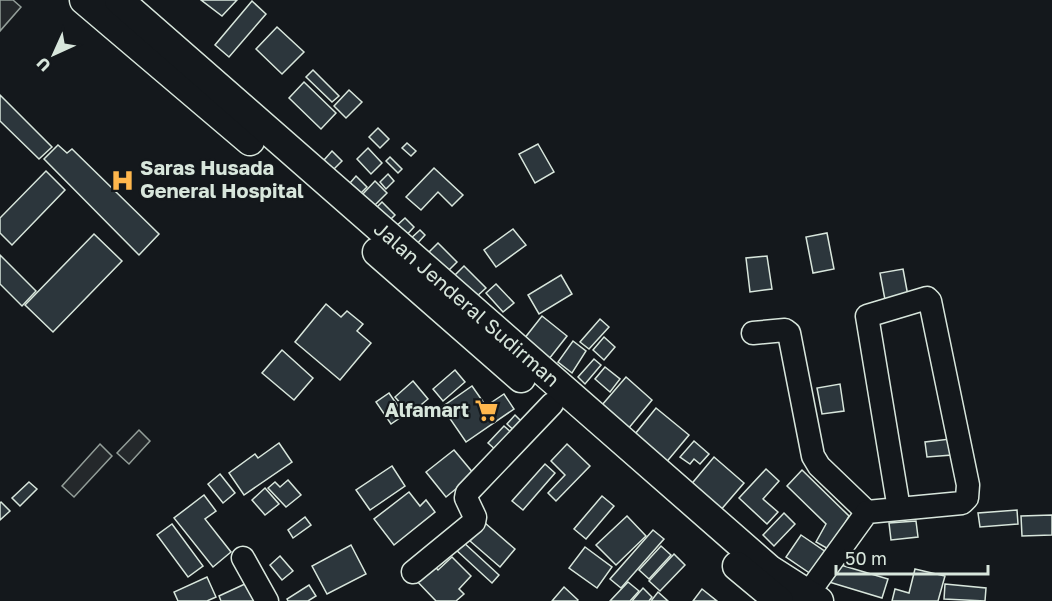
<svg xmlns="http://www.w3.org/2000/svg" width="1052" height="601" viewBox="0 0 1052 601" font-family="'Golos Text',sans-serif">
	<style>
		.parking { fill: #24282b; stroke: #939e99; stroke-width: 1.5 }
		.building { fill: #2c363c; stroke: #d8e6dc; stroke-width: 1.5 }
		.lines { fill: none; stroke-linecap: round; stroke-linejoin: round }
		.minor-casing { stroke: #d8e6dc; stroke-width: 25 }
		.major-casing { stroke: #d8e6dc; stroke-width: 31 }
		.minor { stroke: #14181c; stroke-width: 22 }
		.major { stroke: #14181c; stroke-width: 28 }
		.labels { text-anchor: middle; stroke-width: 4.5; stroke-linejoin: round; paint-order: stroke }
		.poi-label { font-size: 20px; font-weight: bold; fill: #d8e6dc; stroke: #14181c; text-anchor: start }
		.street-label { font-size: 20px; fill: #d8e6dc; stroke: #14181c }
	</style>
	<rect width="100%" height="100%" fill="#14181c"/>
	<g class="parking">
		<path d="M0 0H13L21 7 0 31Z"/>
		<path d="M139 430 150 441 129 464 117 453Z"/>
		<path d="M100 444 112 456 74 497 62 486Z"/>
	</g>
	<g class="building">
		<path d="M201 0H237L222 16Z"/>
		<path d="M252 1 266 14 229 57 215 45Z"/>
		<path d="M277 27 304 52 282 74 256 49Z"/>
		<path d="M313 70 339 96 332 102 306 77Z"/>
		<path d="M304 82 336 113 321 129 289 98Z"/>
		<path d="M349 90 362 102 346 118 334 106Z"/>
		<path d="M0 95 52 147 39 159 0 121Z"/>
		<path d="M378 128 389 139 380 148 369 137Z"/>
		<path d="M407 143 416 151 411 156 402 148Z"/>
		<path d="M538 144 554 172 535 183 519 154Z"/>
		<path d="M58 145 67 153 72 149 159 234 139 255 44 159Z"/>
		<path d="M368 148 382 163 371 174 357 159Z"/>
		<path d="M332 151 342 161 333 170 324 160Z"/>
		<path d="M390 157 402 169 398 173 386 161Z"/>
		<path d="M434 168 463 195 452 206 438 192 421 210 406 197Z"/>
		<path d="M46 171 65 190 12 245 0 233V218Z"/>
		<path d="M388 174 394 181 386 189 380 182Z"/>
		<path d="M356 176 367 187 361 193 350 183Z"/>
		<path d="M375 181 387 193 371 209 360 197Z"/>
		<path d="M382 202 395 215 388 222 375 209Z"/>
		<path d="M405 218 414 227 403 239 393 229Z"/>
		<path d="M513 229 526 245 496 267 484 250Z"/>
		<path d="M420 230 425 235 415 246 409 240Z"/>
		<path d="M827 233 834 269 813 273 806 237Z"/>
		<path d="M94 234 122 261 53 332 25 305Z"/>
		<path d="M438 243 457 262 445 274 426 255Z"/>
		<path d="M0 255 36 291 22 306 0 284Z"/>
		<path d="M767 256 772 289 750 292 746 258Z"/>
		<path d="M464 266 486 288 476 297 454 276Z"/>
		<path d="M903 269 908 296 885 300 880 273Z"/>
		<path d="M561 275 572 294 539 314 528 295Z"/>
		<path d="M496 284 514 303 503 312 486 293Z"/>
		<path d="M326 304 341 317 347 311 363 324 357 331 371 343 340 380 295 342Z"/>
		<path d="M542 316 567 336 549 359 524 339Z"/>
		<path d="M600 319 609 327 589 349 580 342Z"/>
		<path d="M604 337 615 347 604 360 593 350Z"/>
		<path d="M573 341 586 351 572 373 558 362Z"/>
		<path d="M282 350 313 378 294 400 262 373Z"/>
		<path d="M594 359 601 365 585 384 578 377Z"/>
		<path d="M605 367 620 379 610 392 595 379Z"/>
		<path d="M455 370 465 382 443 401 433 389Z"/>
		<path d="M626 377 652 400 628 429 602 405Z"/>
		<path d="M413 381 428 399 410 414 395 397Z"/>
		<path d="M840 384 844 411 822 414 817 388Z"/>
		<path d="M472 386 486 406 504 394 514 409 466 442 442 407Z"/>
		<path d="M389 393 404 415 391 424 376 402Z"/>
		<path d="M656 408 689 435 664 465 631 439Z"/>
		<path d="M515 415 524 424 516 432 507 424Z"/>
		<path d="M504 426 513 434 497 451 488 443Z"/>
		<path d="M950 439 952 455 927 457 925 442Z"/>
		<path d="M694 441 709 454 700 464 694 459 690 464 680 457Z"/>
		<path d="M279 443 292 462 244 495 229 473 255 454 258 458Z"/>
		<path d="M567 444 590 466 556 501 548 493 565 475 551 461Z"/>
		<path d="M454 450 474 474 446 497 426 472Z"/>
		<path d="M714 457 744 483 719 512 689 487Z"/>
		<path d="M545 464 555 473 523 510 512 501Z"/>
		<path d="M392 466 405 486 370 510 356 490Z"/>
		<path d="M766 469 779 481 763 499 778 512 767 524 739 498Z"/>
		<path d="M802 470 849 516 830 550 816 542 826 524 787 486Z"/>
		<path d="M220 474 235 493 223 503 208 484Z"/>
		<path d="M288 480 301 495 286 507 268 488 275 482 280 487Z"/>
		<path d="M29 482 37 489 20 506 12 498Z"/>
		<path d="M265 488 279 504 265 515 252 500Z"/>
		<path d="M409 492 420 506 426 500 435 512 394 545 374 519Z"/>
		<path d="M204 495 216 511 205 519 231 552 213 567 174 518Z"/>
		<path d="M602 496 614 506 586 539 574 529Z"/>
		<path d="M1 502 10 511 0 520V503Z"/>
		<path d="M1017 510 1018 524 980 527 978 513Z"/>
		<path d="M784 513 795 524 774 546 763 535Z"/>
		<path d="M1052 515V535L1022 536 1021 516Z"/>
		<path d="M627 516 646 536 616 565 596 545Z"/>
		<path d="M305 517 311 525 293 538 288 530Z"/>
		<path d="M916 521 918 537 891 540 889 523Z"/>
		<path d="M485 523 515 549 500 567 470 541Z"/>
		<path d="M172 524 203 566 188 577 157 535Z"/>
		<path d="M653 530 664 539 621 588 610 579Z"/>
		<path d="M801 535 826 552 811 574 786 557Z"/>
		<path d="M462 541 499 575 492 583 455 549Z"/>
		<path d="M351 545 366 574 327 594 312 566Z"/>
		<path d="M661 546 671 555 649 579 639 570Z"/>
		<path d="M585 547 612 567 597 588 569 568Z"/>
		<path d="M674 554 685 565 660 591 649 581Z"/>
		<path d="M280 556 293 571 282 580 270 565Z"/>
		<path d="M452 557 471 576 459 589 464 594 456 601H436L413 577 430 561 438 570Z"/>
		<path d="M834 563 888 579 882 598 829 582Z"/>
		<path d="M915 569 945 576 938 601H892L895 589 909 593Z"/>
		<path d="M207 577 216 597 207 601H178L174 592Z"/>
		<path d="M628 582 639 591 630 601H610Z"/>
		<path d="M247 583 256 601H221L219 596Z"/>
		<path d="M945 584 986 588 985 601 944 599Z"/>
		<path d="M309 585 316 596 308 601H288L287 599Z"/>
		<path d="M564 587 578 600 577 601H552Z"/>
		<path d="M643 588 652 597 649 601H632Z"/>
		<path d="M702 589 717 601H693Z"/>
		<path d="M658 592 668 601H651Z"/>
	</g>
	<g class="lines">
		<defs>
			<g id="minor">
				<path d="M753 333 785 330 789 333 813 456 819 466 867 512"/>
				<path d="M243 558 267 601"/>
				<path d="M413 572 474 522 475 517 466 498 467 493 552 404"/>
				<path d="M807 595 867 512 962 503 967 498 968 485 930 301 927 298 867 316 899 509"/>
			</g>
			<g id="major">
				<path d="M84 0 250 141"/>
				<path id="s1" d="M119 0 769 569 819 601"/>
				<path d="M377 252 521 378"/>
				<path d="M737 566 779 601"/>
			</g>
		</defs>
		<use href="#minor" class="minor-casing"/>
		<use href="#major" class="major-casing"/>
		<use href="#minor" class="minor"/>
		<use href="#major" class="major"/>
	</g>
	<defs>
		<symbol id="hospital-bare" viewBox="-9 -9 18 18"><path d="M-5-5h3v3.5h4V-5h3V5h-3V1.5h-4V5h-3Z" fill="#ffb74d" stroke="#14181c" stroke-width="2.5" paint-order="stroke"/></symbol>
		<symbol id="supermarket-bare" viewBox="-9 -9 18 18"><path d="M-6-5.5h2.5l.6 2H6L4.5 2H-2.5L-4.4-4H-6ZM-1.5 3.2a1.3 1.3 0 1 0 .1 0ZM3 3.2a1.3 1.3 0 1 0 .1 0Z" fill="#ffb74d" stroke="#14181c" stroke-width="2.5" paint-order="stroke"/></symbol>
	</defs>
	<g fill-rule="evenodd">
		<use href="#hospital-bare" x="106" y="164" width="33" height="33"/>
		<use href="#supermarket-bare" x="470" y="394" width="33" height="33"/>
	</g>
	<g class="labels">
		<g class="poi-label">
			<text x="140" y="175">Saras Husada<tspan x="140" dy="23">General Hospital</tspan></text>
			<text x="469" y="417" text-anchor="end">Alfamart</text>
		</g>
		<g class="street-label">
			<text dy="7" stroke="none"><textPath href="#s1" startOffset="462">Jalan Jenderal Sudirman</textPath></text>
		</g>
	</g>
	<g transform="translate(54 54) rotate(225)" stroke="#14181c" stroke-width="4.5" paint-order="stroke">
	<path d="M0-4.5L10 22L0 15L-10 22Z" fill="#d8e6dc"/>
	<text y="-9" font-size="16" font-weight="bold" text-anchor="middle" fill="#d8e6dc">U</text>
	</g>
	<path d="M836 565v9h152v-9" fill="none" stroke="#d8e6dc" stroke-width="3"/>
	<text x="845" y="565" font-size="18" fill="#d8e6dc" stroke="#14181c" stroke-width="4.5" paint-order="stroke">50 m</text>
</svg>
